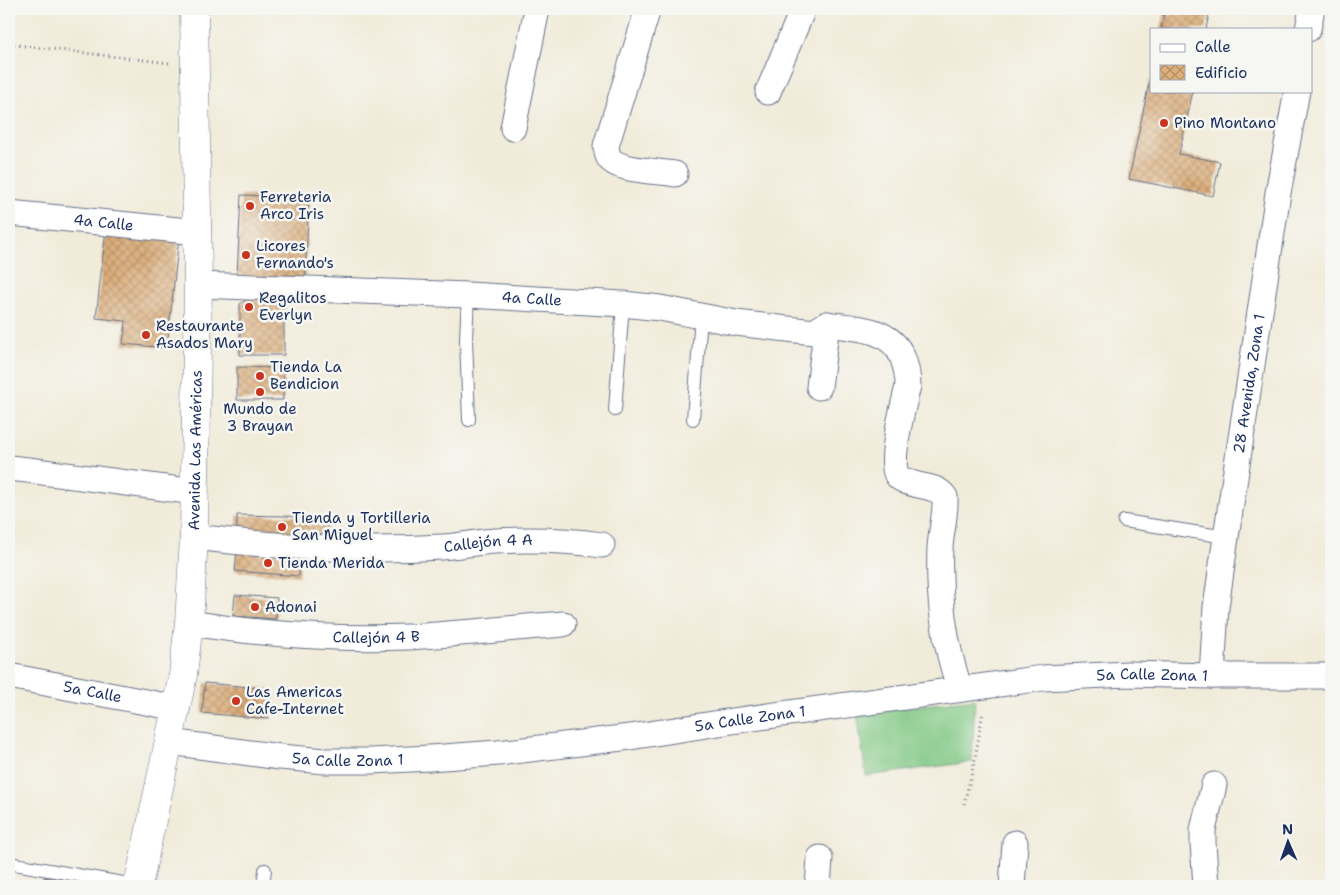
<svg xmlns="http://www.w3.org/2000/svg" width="1340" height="895" viewBox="0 0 1340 895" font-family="'Shantell Sans',sans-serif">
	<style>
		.garden { fill: #81c884; stroke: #4e7c71 }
		.building { fill: url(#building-cross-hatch) }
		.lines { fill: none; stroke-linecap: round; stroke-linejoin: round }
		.lane-casing { stroke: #667189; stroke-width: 14 }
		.street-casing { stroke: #667189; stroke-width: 27 }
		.secondary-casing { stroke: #667189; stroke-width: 29 }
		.path { stroke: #667189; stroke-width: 3; stroke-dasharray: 1 4; stroke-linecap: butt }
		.lane { stroke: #fff; stroke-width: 12 }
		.street { stroke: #fff; stroke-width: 25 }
		.secondary { stroke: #fff; stroke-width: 28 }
		.poi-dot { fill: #c8321e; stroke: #f6f6f2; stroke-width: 2 }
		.labels { text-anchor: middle; stroke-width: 5; stroke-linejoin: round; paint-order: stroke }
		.poi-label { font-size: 15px; fill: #1b2f5e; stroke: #f6f6f2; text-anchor: start }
		.street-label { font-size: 15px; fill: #1b2f5e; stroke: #f6f6f2 }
	</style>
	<defs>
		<pattern id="building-cross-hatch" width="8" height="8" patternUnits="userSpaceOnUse" patternTransform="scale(1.25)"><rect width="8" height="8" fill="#ddaf7b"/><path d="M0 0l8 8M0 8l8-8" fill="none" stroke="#b28f68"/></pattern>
	</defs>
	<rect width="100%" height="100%" fill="#f6f6f2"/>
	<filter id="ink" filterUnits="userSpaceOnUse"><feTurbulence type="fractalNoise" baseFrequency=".02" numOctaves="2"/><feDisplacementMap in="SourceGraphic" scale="10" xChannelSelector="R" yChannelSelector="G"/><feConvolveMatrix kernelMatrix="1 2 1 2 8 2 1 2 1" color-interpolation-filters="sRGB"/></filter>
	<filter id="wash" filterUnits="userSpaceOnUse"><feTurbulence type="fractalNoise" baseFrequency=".0096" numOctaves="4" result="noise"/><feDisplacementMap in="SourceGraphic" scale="20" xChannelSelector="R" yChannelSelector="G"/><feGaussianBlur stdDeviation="1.12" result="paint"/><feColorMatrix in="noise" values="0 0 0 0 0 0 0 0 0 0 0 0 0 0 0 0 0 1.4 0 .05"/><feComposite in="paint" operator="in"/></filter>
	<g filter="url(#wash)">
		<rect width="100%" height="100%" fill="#f1ebd9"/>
		<path class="garden" d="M975 699 972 762 866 776 857 713Z"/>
		<g id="blocks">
			<g class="building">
				<path d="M1165 9H1210L1206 29H1161Z"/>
				<path d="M1150 78 1151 91H1193L1179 154 1220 162 1213 196 1129 179Z"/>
				<path d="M241 195 309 198 305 280 237 276Z"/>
				<path d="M106 229 179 237 167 348 123 344 126 321 96 318Z"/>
				<path d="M284 293V355H240V304L254 294Z"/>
				<path d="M237 367 284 368 283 400H237Z"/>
				<path d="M237 515 327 517V538L237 536Z"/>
				<path d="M237 550 301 555 299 576 235 571Z"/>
				<path d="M235 595 277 598 276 619 233 616Z"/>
				<path d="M205 683 271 689 268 719 202 713Z"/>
				<path d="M44 877 86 885V886H42Z"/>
			</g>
		</g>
	</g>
	<g filter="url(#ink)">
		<use href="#blocks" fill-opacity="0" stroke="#667189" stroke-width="1"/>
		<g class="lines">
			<defs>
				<g id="lane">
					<path d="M468 295 466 339 469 420"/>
					<path d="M615 410 623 304"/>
					<path d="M693 419 701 317"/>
					<path d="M1124 521 1226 537"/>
					<path d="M9 863 140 886"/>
					<path d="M263 886 265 870"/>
				</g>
				<g id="street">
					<path d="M648 9 606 146C607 152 607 157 612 161 624 171 659 171 675 174"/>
					<path d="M1308 29 1312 9"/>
					<path d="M768 92 803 9"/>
					<path d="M513 128 537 9"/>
					<path id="s1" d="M9 213 198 232"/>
					<path id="s2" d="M198 285 468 295 623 304 660 308 736 323 814 332 827 324C854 328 889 327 902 356 906 366 908 375 908 386 904 403 888 463 897 475 901 481 911 483 918 485 928 487 939 488 945 497 946 514 941 531 940 548 938 594 944 645 960 689"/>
					<path d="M819 387 827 324"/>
					<path d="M9 468 28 470 195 492"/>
					<path id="s3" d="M194 537C276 547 359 552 442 547 460 546 477 542 495 541 531 539 566 540 602 545"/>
					<path id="s4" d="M189 623C261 634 335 640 408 637 460 634 512 628 563 624"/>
					<path id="s5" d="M9 676 177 708"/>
					<path id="s6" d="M1212 676 1216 607 1226 537 1278 193 1297 91"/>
					<path id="s7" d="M170 742 280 757 325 761H372L430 758 498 753 630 737 732 721 1043 678 1128 674 1212 676H1331"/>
					<path d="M818 886 820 858"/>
					<path d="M1012 886 1015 843"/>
					<path d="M1206 886 1203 843V830L1214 785"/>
				</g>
				<g id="secondary">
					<path id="s8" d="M138 886 183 675 189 623 194 537 198 285 194 9"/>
				</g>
			</defs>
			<use href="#lane" class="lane-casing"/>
			<use href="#street" class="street-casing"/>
			<use href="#secondary" class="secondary-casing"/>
			<g class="path">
				<path d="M9 44 169 63"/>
				<path d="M964 804 975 759 983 711"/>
			</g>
			<use href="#lane" class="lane"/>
			<use href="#street" class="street"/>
			<use href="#secondary" class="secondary"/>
		</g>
	</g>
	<g class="poi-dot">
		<circle cx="1164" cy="123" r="5"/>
		<circle cx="250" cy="206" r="5"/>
		<circle cx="246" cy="255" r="5"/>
		<circle cx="249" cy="307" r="5"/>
		<circle cx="146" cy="335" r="5"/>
		<circle cx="260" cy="376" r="5"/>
		<circle cx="260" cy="392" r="5"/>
		<circle cx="282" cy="527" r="5"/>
		<circle cx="268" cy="563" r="5"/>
		<circle cx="255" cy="607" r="5"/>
		<circle cx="236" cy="701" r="5"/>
	</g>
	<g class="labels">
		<g class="poi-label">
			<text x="1174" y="128">Pino Montano</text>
			<text x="260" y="202">Ferreteria<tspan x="260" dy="17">Arco Iris</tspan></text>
			<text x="256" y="251">Licores<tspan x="256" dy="17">Fernando's</tspan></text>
			<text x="259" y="303">Regalitos<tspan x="259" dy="17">Everlyn</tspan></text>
			<text x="156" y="331">Restaurante<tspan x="156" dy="17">Asados Mary</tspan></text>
			<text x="270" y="372">Tienda La<tspan x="270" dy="17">Bendicion</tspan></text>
			<text x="260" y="414" text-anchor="middle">Mundo de<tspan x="260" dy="17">3 Brayan</tspan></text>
			<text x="292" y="523">Tienda y Tortilleria<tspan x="292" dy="17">San Miguel</tspan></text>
			<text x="278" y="568">Tienda Merida</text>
			<text x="265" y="612">Adonai</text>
			<text x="246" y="697">Las Americas<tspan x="246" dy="17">Cafe-Internet</tspan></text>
		</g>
		<g class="street-label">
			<text dy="5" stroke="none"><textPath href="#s1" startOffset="95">4a Calle</textPath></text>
			<text dy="5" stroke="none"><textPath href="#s2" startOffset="334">4a Calle</textPath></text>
			<text dy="5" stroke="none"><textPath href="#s6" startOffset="295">28 Avenida, Zona 1</textPath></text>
			<text dy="5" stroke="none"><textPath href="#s8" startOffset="441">Avenida Las Américas</textPath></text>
			<text dy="5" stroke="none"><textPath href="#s3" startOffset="295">Callejón 4 A</textPath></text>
			<text dy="5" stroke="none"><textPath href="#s4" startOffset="188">Callejón 4 B</textPath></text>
			<text dy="5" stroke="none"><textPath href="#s7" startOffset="989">5a Calle Zona 1</textPath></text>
			<text dy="5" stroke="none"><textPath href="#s5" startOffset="85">5a Calle</textPath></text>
			<text dy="5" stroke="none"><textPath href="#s7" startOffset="584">5a Calle Zona 1</textPath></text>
			<text dy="5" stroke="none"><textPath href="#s7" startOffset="179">5a Calle Zona 1</textPath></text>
		</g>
	</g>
	<rect width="1340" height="895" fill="none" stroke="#f6f6f2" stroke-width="30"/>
	<rect x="1150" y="28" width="162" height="65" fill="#f6f6f2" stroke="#9ea6b7"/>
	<rect x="1160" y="44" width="25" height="8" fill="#ffffff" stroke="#9ea6b7"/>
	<text x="1195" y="52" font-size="15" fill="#1b2f5e">Calle</text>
	<rect x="1160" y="65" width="25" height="15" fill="url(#building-cross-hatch)" stroke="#9ea6b7"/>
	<text x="1195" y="78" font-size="15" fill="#1b2f5e">Edificio</text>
	<g transform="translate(1288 842) rotate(358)" stroke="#f6f6f2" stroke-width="4" paint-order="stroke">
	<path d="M0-4L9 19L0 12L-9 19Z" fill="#1b2f5e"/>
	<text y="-8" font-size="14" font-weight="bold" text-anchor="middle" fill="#1b2f5e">N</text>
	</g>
</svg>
